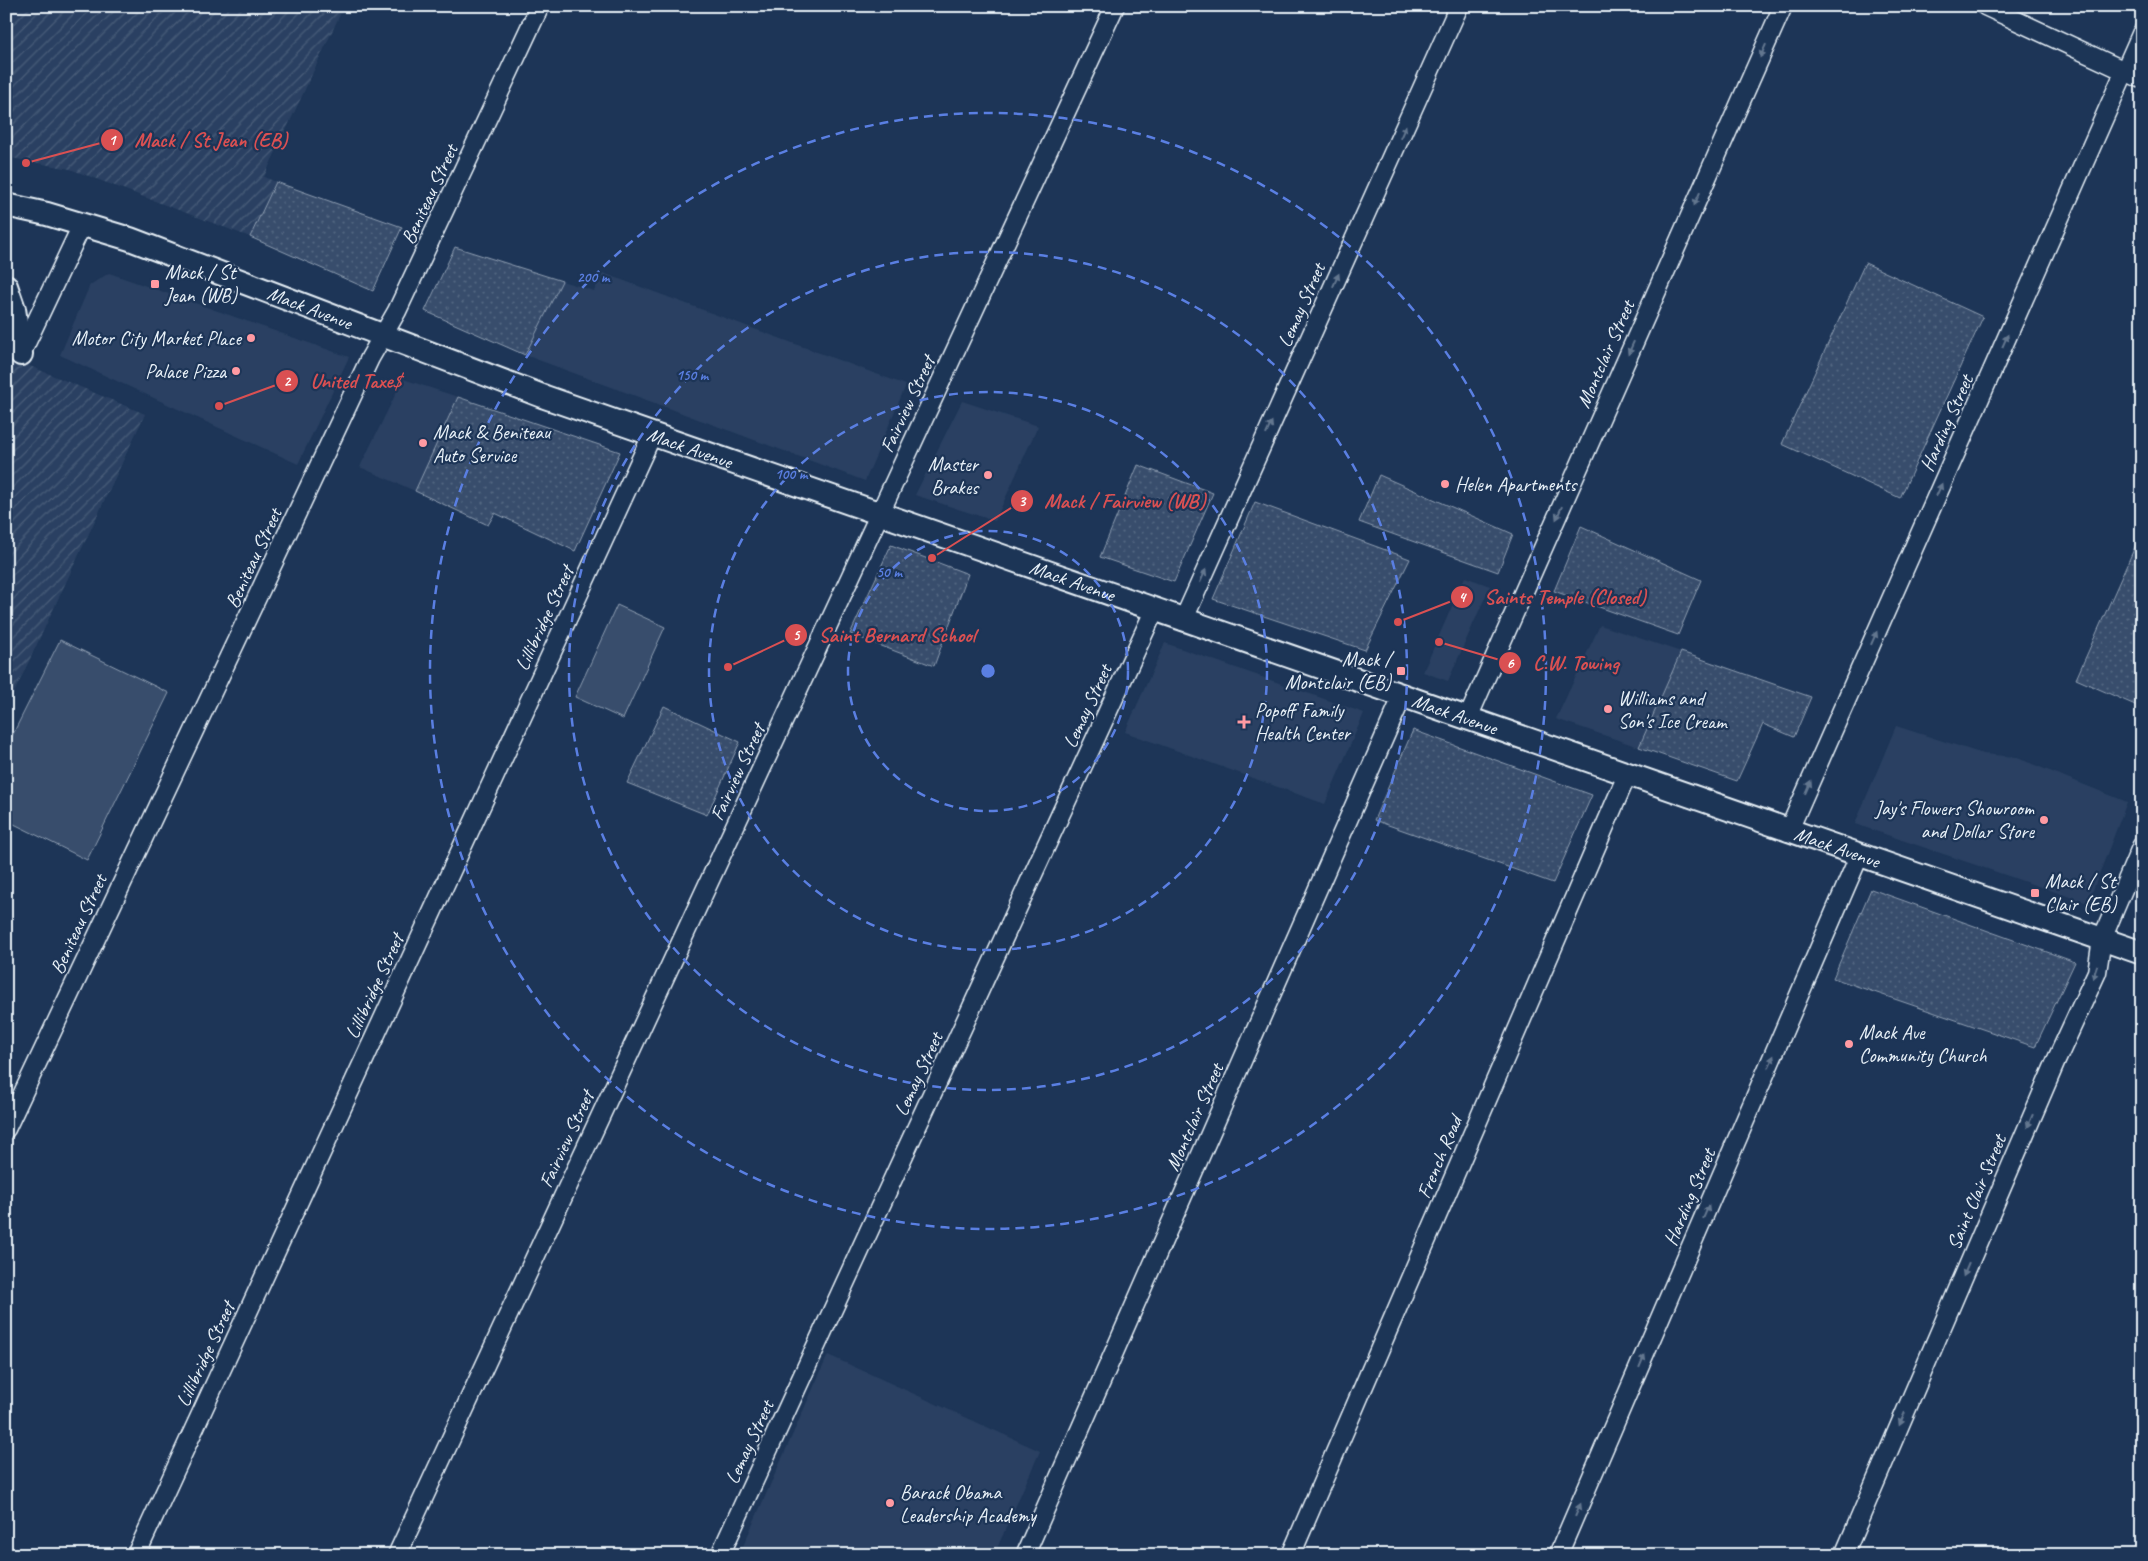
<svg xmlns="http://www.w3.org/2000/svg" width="2148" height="1561" viewBox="0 0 2148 1561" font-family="Caveat,sans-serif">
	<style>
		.built { fill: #2a4162 }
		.industrial { fill: url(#industrial-furrows) }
		.grass { fill: url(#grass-dots); stroke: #909fb2 }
		.park { fill: #374d6c; stroke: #909fb2 }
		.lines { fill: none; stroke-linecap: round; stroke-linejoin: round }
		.minor-casing { stroke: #e8f1f8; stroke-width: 21 }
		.major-casing { stroke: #e8f1f8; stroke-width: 26 }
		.minor { stroke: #1d3557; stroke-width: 18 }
		.major { stroke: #1d3557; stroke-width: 22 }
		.oneway { fill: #64778f }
		.ring { fill: none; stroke: #5a7fe2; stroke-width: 2.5; stroke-dasharray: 9 6 }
		.poi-dot { fill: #ff9aa2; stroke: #1d3557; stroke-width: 2 }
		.labels { text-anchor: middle; stroke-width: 4.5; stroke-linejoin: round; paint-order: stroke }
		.street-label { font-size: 20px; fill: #e8f1f8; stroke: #1d3557 }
		.poi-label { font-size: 20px; fill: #e8f1f8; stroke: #1d3557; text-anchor: start }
		.centre { fill: #5a7fe2; stroke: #1d3557; stroke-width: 2.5 }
		.ring-label { font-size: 15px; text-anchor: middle; font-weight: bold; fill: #5a7fe2; stroke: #1d3557; stroke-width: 4.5; stroke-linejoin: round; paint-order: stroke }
		.leader { fill: none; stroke: #da5052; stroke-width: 2 }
		.callout-dot { fill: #da5052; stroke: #1d3557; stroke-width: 2 }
		.mark-label { font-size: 15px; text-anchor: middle; font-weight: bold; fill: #fff }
		.callout-label { font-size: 21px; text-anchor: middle; font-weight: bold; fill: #da5052; stroke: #1d3557; stroke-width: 4.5; stroke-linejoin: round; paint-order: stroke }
	</style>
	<defs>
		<pattern id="industrial-furrows" width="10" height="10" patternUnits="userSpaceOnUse" patternTransform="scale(1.25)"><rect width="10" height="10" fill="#2a4162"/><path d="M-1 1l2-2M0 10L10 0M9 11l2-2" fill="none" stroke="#495d79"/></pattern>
		<pattern id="grass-dots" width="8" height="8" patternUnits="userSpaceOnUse" patternTransform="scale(1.25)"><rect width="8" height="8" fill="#374d6c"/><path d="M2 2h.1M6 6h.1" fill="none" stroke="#546782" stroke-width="1.8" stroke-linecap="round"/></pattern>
	</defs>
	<rect width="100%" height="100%" fill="#1d3557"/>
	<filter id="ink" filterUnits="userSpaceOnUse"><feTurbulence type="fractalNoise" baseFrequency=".02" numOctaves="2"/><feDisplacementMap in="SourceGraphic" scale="10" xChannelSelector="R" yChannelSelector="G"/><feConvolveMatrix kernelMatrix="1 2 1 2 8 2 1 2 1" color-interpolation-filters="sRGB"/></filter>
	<g filter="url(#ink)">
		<g class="built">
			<path d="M109 273 349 357 298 464 60 355 90 285Z"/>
			<path d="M603 273 906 385 865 481 525 355 562 281 594 291Z"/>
			<path d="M403 379 458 397 415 491 360 467Z"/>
			<path d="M962 401 1038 426 995 521 915 495Z"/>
			<path d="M1465 577 1490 586 1448 681 1423 672Z"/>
			<path d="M1600 625 1681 652 1639 747 1556 719Z"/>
			<path d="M1165 643 1364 713 1325 804 1125 732Z"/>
			<path d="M1896 726 1983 754 2015 757 2127 802 2088 903 1855 824Z"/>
			<path d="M828 1355 1040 1451 994 1555H739Z"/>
		</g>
		<g class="industrial">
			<path d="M6 6H344L264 177 276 182 250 237 70 169 6 157Z"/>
			<path d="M6 356 145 414 6 710Z"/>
		</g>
		<g class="grass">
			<path d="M276 182 402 227 373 291 250 237Z"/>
			<path d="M455 247 562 281 525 355 425 311Z"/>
			<path d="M1865 263 1983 317 1900 498 1782 444Z"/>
			<path d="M458 397 620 452 575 551 495 513 488 525 415 491Z"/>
			<path d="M1138 465 1213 493 1174 582 1100 557Z"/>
			<path d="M1379 475 1513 534 1498 572 1359 522Z"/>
			<path d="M1255 502 1410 559 1365 650 1213 599Z"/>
			<path d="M1581 526 1701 580 1678 635 1554 591Z"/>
			<path d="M2142 531V708L2076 679Z"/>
			<path d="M891 545 968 574 934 666 850 634Z"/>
			<path d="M1681 652 1811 697 1794 737 1763 724 1737 781 1639 747Z"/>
			<path d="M664 706 740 742 707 815 627 783Z"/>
			<path d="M1413 730 1592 795 1553 883 1374 820Z"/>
			<path d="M1871 889 2075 962 2035 1047 1833 978Z"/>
		</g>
		<g class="park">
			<path d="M617 605 665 627 623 719 575 697Z"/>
			<path d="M60 640 169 693 87 860 6 820V748Z"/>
		</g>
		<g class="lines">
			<defs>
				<g id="minor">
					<path d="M1985 6 2142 79"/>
					<path d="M21 354 82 225"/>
					<path d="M1183 621 1459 6"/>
					<path d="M1467 720 1783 6"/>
					<path d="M1788 832 2142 32"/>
					<path d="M6 1129 370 358 397 311 540 6"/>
					<path d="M136 1555 652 435"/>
					<path d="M397 1555 1115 6"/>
					<path d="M720 1555 1154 611"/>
					<path d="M1025 1555 1402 697"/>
					<path d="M1291 1555 1627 775"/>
					<path d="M1558 1555 1859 856"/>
					<path d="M1844 1555 2056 1061 2097 972 2102 939 2142 845"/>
				</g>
				<g id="major">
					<path id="s1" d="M6 205 47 214 130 239 545 397 2142 953"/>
					<path d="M6 286 14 309 21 354"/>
				</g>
			</defs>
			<use href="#minor" class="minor-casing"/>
			<use href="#major" class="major-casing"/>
			<use href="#minor" class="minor"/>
			<use href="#major" class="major"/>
		</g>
		<defs><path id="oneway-solid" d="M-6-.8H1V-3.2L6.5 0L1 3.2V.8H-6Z" transform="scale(1.25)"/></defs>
		<g class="oneway">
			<use href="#oneway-solid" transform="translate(1763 51) rotate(114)"/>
			<use href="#oneway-solid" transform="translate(1403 132) rotate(-66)"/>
			<use href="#oneway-solid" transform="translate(1697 199) rotate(114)"/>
			<use href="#oneway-solid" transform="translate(1336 280) rotate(-66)"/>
			<use href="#oneway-solid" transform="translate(2005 341) rotate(-66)"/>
			<use href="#oneway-solid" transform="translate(1631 348) rotate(114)"/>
			<use href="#oneway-solid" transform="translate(1269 428) rotate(-66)"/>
			<use href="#oneway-solid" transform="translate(1939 490) rotate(-66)"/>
			<use href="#oneway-solid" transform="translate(1559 513) rotate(114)"/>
			<use href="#oneway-solid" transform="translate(1203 576) rotate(-66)"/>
			<use href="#oneway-solid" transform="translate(1874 638) rotate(-66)"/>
			<use href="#oneway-solid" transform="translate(1808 787) rotate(-66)"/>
			<use href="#oneway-solid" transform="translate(2095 972) rotate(108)"/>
			<use href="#oneway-solid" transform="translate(1771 1062) rotate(-67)"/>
			<use href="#oneway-solid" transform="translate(2030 1121) rotate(113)"/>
			<use href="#oneway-solid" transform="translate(1706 1212) rotate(-67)"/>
			<use href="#oneway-solid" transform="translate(1966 1270) rotate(113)"/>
			<use href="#oneway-solid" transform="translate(1642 1361) rotate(-67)"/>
			<use href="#oneway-solid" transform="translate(1902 1419) rotate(113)"/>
			<use href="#oneway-solid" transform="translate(1578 1510) rotate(-67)"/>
		</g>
	</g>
	<g class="ring">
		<circle cx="988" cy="671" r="140"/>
		<circle cx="988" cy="671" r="279"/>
		<circle cx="988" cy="671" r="419"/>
		<circle cx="988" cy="671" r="558"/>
	</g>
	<g class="poi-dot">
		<rect x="150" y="279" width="10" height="10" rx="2.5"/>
		<circle cx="251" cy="338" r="5"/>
		<circle cx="236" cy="371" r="5"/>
		<circle cx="423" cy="443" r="5"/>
		<circle cx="988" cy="475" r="5"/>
		<circle cx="1445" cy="484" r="5"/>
		<rect x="1396" y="666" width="10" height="10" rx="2.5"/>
		<circle cx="1608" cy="709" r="5"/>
		<path d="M1241.5 714.5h5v5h5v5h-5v5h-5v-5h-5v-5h5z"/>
		<circle cx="2044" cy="820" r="5"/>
		<rect x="2030" y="888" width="10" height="10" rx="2.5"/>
		<circle cx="1849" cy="1044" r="5"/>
		<circle cx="890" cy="1503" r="5"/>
	</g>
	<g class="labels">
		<g class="street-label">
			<text transform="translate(429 194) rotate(-65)" y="7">Beniteau Street</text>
			<text transform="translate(1301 305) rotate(-66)" y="7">Lemay Street</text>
			<text dy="7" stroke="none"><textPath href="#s1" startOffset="321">Mack Avenue</textPath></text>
			<text transform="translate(1605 354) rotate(-66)" y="7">Montclair Street</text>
			<text transform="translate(907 404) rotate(-65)" y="7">Fairview Street</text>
			<text transform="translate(1946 423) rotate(-66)" y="7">Harding Street</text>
			<text dy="7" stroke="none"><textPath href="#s1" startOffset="726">Mack Avenue</textPath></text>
			<text transform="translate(253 558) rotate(-65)" y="7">Beniteau Street</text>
			<text dy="7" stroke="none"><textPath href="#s1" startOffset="1131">Mack Avenue</textPath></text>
			<text transform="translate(544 618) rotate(-65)" y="7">Lillibridge Street</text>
			<text transform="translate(1087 706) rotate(-65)" y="7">Lemay Street</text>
			<text dy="7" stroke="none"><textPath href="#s1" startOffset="1536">Mack Avenue</textPath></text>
			<text transform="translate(737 772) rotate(-65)" y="7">Fairview Street</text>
			<text dy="7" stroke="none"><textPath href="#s1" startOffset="1941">Mack Avenue</textPath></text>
			<text transform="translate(78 924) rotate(-65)" y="7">Beniteau Street</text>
			<text transform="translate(374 986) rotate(-65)" y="7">Lillibridge Street</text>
			<text transform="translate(918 1074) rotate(-65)" y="7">Lemay Street</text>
			<text transform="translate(1194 1117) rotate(-66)" y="7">Montclair Street</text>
			<text transform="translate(566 1139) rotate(-65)" y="7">Fairview Street</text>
			<text transform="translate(1439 1157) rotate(-67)" y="7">French Road</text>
			<text transform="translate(1976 1192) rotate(-67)" y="7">Saint Clair Street</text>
			<text transform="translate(1689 1197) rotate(-67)" y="7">Harding Street</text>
			<text transform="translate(205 1354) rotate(-65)" y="7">Lillibridge Street</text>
			<text transform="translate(749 1442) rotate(-65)" y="7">Lemay Street</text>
		</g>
		<g class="poi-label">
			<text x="165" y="279">Mack / St<tspan x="165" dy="23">Jean (WB)</tspan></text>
			<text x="241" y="345" text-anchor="end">Motor City Market Place</text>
			<text x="226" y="378" text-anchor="end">Palace Pizza</text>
			<text x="433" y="439">Mack &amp; Beniteau<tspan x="433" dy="23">Auto Service</tspan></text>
			<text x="978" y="471" text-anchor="end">Master<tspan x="978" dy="23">Brakes</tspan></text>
			<text x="1455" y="491">Helen Apartments</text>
			<text x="1391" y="666" text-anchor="end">Mack /<tspan x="1391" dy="23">Montclair (EB)</tspan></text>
			<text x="1618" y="705">Williams and<tspan x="1618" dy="23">Son's Ice Cream</tspan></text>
			<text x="1255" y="717">Popoff Family<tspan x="1255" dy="23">Health Center</tspan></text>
			<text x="2034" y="815" text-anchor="end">Jay's Flowers Showroom<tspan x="2034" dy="23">and Dollar Store</tspan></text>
			<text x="2045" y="888">Mack / St<tspan x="2045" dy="23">Clair (EB)</tspan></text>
			<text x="1859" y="1039">Mack Ave<tspan x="1859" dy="23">Community Church</tspan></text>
			<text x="900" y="1499">Barack Obama<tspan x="900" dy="23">Leadership Academy</tspan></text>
		</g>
	</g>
	<circle cx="988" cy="671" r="8" class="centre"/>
	<g class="ring-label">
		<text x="593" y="282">200 m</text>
		<text x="692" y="380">150 m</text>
		<text x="791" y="479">100 m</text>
		<text x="889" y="577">50 m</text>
	</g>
	<path class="leader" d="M26 163L112 140M219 406L287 381M932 558L1022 501M1398 622L1462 597M728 667L796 635M1439 642L1510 663"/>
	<g class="callout-dot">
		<circle cx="26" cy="163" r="5"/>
		<circle cx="219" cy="406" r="5"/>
		<circle cx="932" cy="558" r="5"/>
		<circle cx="1398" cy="622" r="5"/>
		<circle cx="728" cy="667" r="5"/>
		<circle cx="1439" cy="642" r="5"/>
		<circle cx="112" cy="140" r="12"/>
		<circle cx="287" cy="381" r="12"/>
		<circle cx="1022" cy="501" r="12"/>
		<circle cx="1462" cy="597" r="12"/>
		<circle cx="796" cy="635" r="12"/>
		<circle cx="1510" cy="663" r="12"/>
	</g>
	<g class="mark-label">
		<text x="112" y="145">1</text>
		<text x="287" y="386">2</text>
		<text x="1022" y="506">3</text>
		<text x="1462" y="602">4</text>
		<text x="796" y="640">5</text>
		<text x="1510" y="668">6</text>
	</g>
	<g class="callout-label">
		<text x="211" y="147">Mack / St Jean (EB)</text>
		<text x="356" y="388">United Taxe$</text>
		<text x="1125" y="508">Mack / Fairview (WB)</text>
		<text x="1565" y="604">Saints Temple (Closed)</text>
		<text x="897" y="642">Saint Bernard School</text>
		<text x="1576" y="670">C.W. Towing</text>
	</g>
	<rect width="2148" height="1561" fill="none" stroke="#1d3557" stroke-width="25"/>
	<rect x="12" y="12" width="2123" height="1536" fill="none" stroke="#e8f1f8" stroke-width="2" filter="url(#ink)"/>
</svg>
